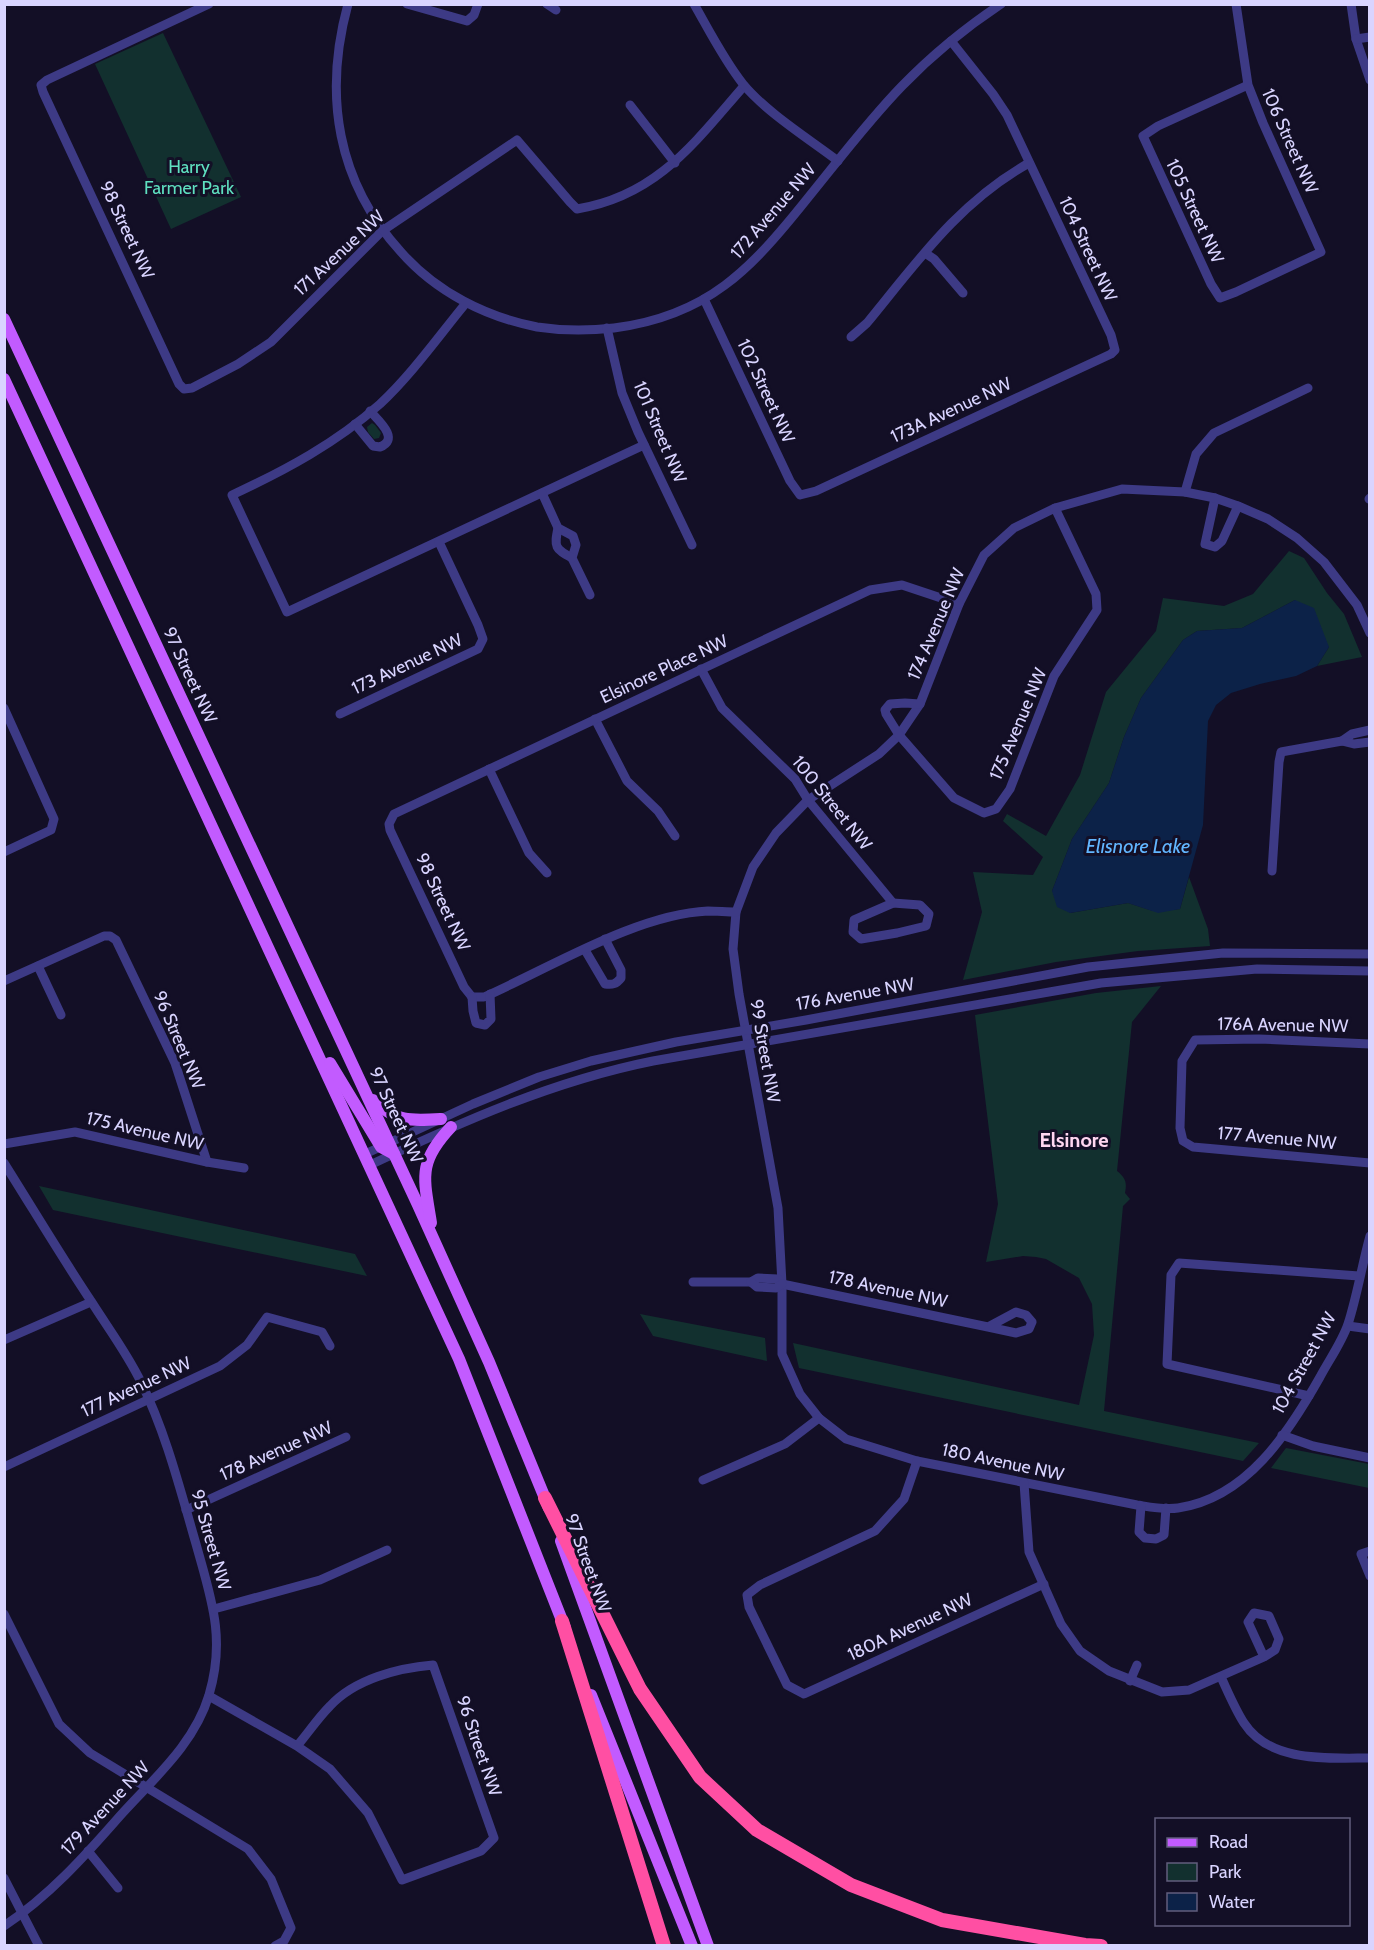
<svg xmlns="http://www.w3.org/2000/svg" width="1374" height="1950" viewBox="0 0 1374 1950" font-family="Cabin,sans-serif">
	<style>
		.green { fill: #12302f }
		.water { fill: #0c2248 }
		.lines { fill: none; stroke-linecap: round; stroke-linejoin: round }
		.minor { stroke: #3d3a85; stroke-width: 9 }
		.major { stroke: #c25bff; stroke-width: 12 }
		.highway { stroke: #ff4fa3; stroke-width: 14 }
		.labels { text-anchor: middle; stroke-width: 6; stroke-linejoin: round; paint-order: stroke }
		.street-label { font-size: 18px; fill: #d9d4ff; stroke: #130f26 }
		.park-label { font-size: 18px; fill: #5fe0c0; stroke: #130f26 }
		.water-label { font-size: 20px; font-style: italic; fill: #62b6ff; stroke: #130f26 }
		.neighbourhood-label { font-size: 20px; font-weight: bold; fill: #ffd6f0; stroke: #130f26 }
	</style>
	<rect width="100%" height="100%" fill="#130f26"/>
	<g class="green">
		<path d="M163 33 241 197 171 229 95 64Z"/>
		<path d="M372 423 375 425 381 433 379 438 374 439 368 432 367 427Z"/>
		<path d="M1289 551 1304 558 1327 593 1344 614 1362 657 1317 666 1329 647 1295 600 1242 628 1197 631 1183 640 1141 698 1124 737 1109 783 1072 839 1052 891 1070 913 1128 903 1153 911 1180 909 1189 877 1208 929 1210 946 1138 951 1056 962 963 980 982 912 973 872 1033 875 1043 857 1003 821 1007 814 1046 836 1080 775 1106 692 1156 631 1163 598 1224 606 1253 594Z"/>
		<path d="M1161 986 1132 1022 1117 1171C1126 1178 1127 1183 1125 1193L1130 1199 1123 1206 1104 1411 1259 1443 1243 1461 799 1368 793 1343 1079 1405 1094 1335 1092 1304 1079 1278 1046 1259 1036 1257 1023 1256 986 1262 998 1204 975 1015 1096 993Z"/>
		<path d="M39 1186 355 1254 367 1276 53 1210Z"/>
		<path d="M640 1314 765 1338 767 1361 653 1336Z"/>
		<path d="M1286 1448 1369 1464V1488L1271 1468Z"/>
	</g>
	<path class="water" d="M1295 600 1314 608 1329 647 1317 666 1296 676 1260 684 1231 693 1216 705 1208 721 1203 825 1180 909 1158 913 1128 903 1070 913 1057 907 1052 891 1072 839 1109 783 1124 737 1141 698 1183 640 1197 631 1242 628Z"/>
	<g class="lines">
		<g class="minor">
			<path d="M209 4 47 80 41 85 43 92 179 384 184 389 192 388 238 364 271 342 382 231 517 140 570 202 577 209C657 196 695 142 744 86"/>
			<path d="M348 4C323 95 337 182 401 252 436 292 486 317 537 327 563 331 588 331 614 328 708 316 751 269 807 199 838 161 868 121 902 86 932 55 965 28 1001 4"/>
			<path d="M407 4 467 21 474 15 478 4"/>
			<path d="M547 4 556 10"/>
			<path d="M694 4C710 32 724 60 743 84 766 112 809 139 838 161"/>
			<path d="M1236 4 1248 85 1263 123 1321 252 1236 292 1220 298 1211 284 1143 136 1158 126 1248 85"/>
			<path d="M1351 4 1356 39 1370 80"/>
			<path d="M1356 39 1370 37"/>
			<path d="M630 105 675 163"/>
			<path d="M925 253 934 259 963 293"/>
			<path d="M704 299 790 481 800 495 816 491 1111 354 1115 350 1111 335 1007 115 993 94 951 41"/>
			<path d="M466 303C438 337 412 374 380 404 336 443 286 470 232 495L287 612 644 445"/>
			<path d="M607 328 622 393 638 432 692 545"/>
			<path d="M851 337 867 323C917 262 959 202 1029 163"/>
			<path d="M355 424 373 446 380 447C400 439 379 421 370 411"/>
			<path d="M1185 492 1196 454 1214 433 1308 388"/>
			<path d="M542 493 558 528 573 536 576 545 572 558 590 595"/>
			<path d="M1215 498 1205 544 1215 547 1222 541 1238 506"/>
			<path d="M1369 499 1370 498"/>
			<path d="M558 528C554 547 555 549 572 558"/>
			<path d="M1370 633 1357 605 1324 562 1297 538 1268 519 1238 506 1215 498 1185 492 1122 489 1055 508 1014 528 984 555 959 604 920 704 899 735 879 754 808 800 776 833 753 867 736 912 733 949 739 994 778 1208 782 1284V1354L800 1394 819 1418 846 1439 917 1461 1137 1505C1150 1507 1164 1510 1178 1508 1247 1498 1289 1432 1320 1377 1329 1360 1342 1342 1348 1324 1357 1296 1362 1265 1370 1236"/>
			<path d="M701 669 722 708 795 779 808 800 893 903"/>
			<path d="M920 704 905 703 890 704 885 710 886 714 899 735 954 798 984 813 996 809 1010 789 1054 676 1097 610 1096 594 1055 508"/>
			<path d="M4 708 54 819 51 830 4 852"/>
			<path d="M340 714 478 649 483 639 478 625 439 542"/>
			<path d="M595 719 627 781 658 811 675 836"/>
			<path d="M1342 741 1352 734 1370 730"/>
			<path d="M489 769 529 853 547 873"/>
			<path d="M1272 871 1279 762 1281 752 1342 741 1354 744 1370 742"/>
			<path d="M893 903 920 905 929 914 926 926 897 933 861 939 853 932 854 920Z"/>
			<path d="M585 950 605 984C613 985 616 984 621 978V970L605 939"/>
			<path d="M38 966 61 1015"/>
			<path d="M4 981 104 936H110L116 940 175 1063 207 1162"/>
			<path d="M472 997 464 987 390 830 389 824 394 814 870 590 902 585 959 604"/>
			<path d="M472 997H484C550 968 637 914 708 911 717 911 727 912 736 912"/>
			<path d="M472 997 473 1011 476 1023 485 1025 491 1019 490 994"/>
			<path d="M1370 1044 1259 1039 1195 1040 1182 1061 1180 1128 1183 1141 1193 1147 1370 1163"/>
			<path d="M4 1144 75 1132 207 1162 244 1168"/>
			<path d="M365 1154 473 1104 539 1077 591 1061 676 1042 806 1020 1088 967 1223 953 1370 954"/>
			<path d="M4 1163C33 1209 61 1256 91 1301 108 1328 127 1353 141 1382 166 1433 180 1489 196 1544 211 1598 226 1638 209 1695 194 1745 153 1779 119 1817 84 1857 49 1896 4 1926"/>
			<path d="M370 1165C461 1122 553 1081 653 1061L1101 983 1257 969 1370 971"/>
			<path d="M693 1282H751L758 1278 778 1279 782 1284 988 1327 1016 1333 1029 1329 1032 1322 1026 1315 1016 1312 988 1327"/>
			<path d="M751 1282 757 1287 776 1288 782 1284"/>
			<path d="M1348 1326 1370 1329"/>
			<path d="M4 1340 91 1302"/>
			<path d="M1309 1396 1167 1364 1171 1275 1179 1263 1359 1276"/>
			<path d="M1282 1435 1313 1446 1370 1458"/>
			<path d="M917 1461 904 1499 875 1531 760 1585 747 1595 749 1607 787 1685 804 1694 1044 1584"/>
			<path d="M4 1467 220 1366 247 1345 267 1317 322 1332 330 1346"/>
			<path d="M703 1480 785 1444 819 1418"/>
			<path d="M1024 1483 1029 1552 1061 1624 1080 1651 1109 1671 1162 1692 1189 1690 1264 1657 1275 1650 1279 1639 1269 1616 1254 1613 1248 1622 1264 1657"/>
			<path d="M1141 1506 1139 1532 1145 1538 1156 1539 1164 1535 1166 1508"/>
			<path d="M186 1510 346 1437"/>
			<path d="M1370 1551 1361 1554 1370 1576"/>
			<path d="M214 1609 320 1580 387 1550"/>
			<path d="M4 1614 59 1724 90 1753 248 1849 271 1879 291 1928 284 1941 275 1946"/>
			<path d="M1221 1677C1228 1692 1235 1709 1244 1723 1270 1763 1328 1758 1370 1758"/>
			<path d="M1130 1681 1137 1665"/>
			<path d="M209 1696 297 1746 330 1769 368 1813 402 1880 481 1851 494 1838 433 1665C398 1668 355 1679 330 1706 318 1718 308 1733 297 1746"/>
			<path d="M88 1851 118 1888"/>
			<path d="M4 1878 39 1946"/>
		</g>
		<g class="major">
			<path d="M4 319 418 1205 489 1362 549 1508"/>
			<path d="M4 379 459 1359 565 1628"/>
			<path d="M330 1063 381 1147 394 1154"/>
			<path d="M373 1100C396 1122 410 1121 441 1119"/>
			<path d="M431 1223C424 1178 417 1163 451 1127"/>
			<path d="M561 1541 708 1946"/>
			<path d="M591 1695 692 1946"/>
		</g>
		<g class="highway">
			<path d="M545 1498 640 1689 700 1777 757 1830 851 1885 942 1920 1085 1945 1101 1946"/>
			<path d="M562 1621 664 1946"/>
		</g>
	</g>
	<g class="labels">
		<g class="street-label">
			<text transform="translate(1290 141) rotate(66)" y="6">106 Street NW</text>
			<text transform="translate(773 211) rotate(-49)" y="6">172 Avenue NW</text>
			<text transform="translate(1195 211) rotate(65)" y="6">105 Street NW</text>
			<text transform="translate(127 230) rotate(65)" y="6">98 Street NW</text>
			<text transform="translate(1088 249) rotate(65)" y="6">104 Street NW</text>
			<text transform="translate(339 253) rotate(-43)" y="6">171 Avenue NW</text>
			<text transform="translate(766 391) rotate(65)" y="6">102 Street NW</text>
			<text transform="translate(951 410) rotate(-25)" y="6">173A Avenue NW</text>
			<text transform="translate(660 432) rotate(67)" y="6">101 Street NW</text>
			<text transform="translate(936 624) rotate(-67)" y="6">174 Avenue NW</text>
			<text transform="translate(407 664) rotate(-25)" y="6">173 Avenue NW</text>
			<text transform="translate(664 669) rotate(-25)" y="6">Elsinore Place NW</text>
			<text transform="translate(190 675) rotate(65)" y="6">97 Street NW</text>
			<text transform="translate(1018 724) rotate(-67)" y="6">175 Avenue NW</text>
			<text transform="translate(832 803) rotate(51)" y="6">100 Street NW</text>
			<text transform="translate(443 902) rotate(65)" y="6">98 Street NW</text>
			<text transform="translate(855 994) rotate(-10)" y="6">176 Avenue NW</text>
			<text transform="translate(1283 1025) rotate(1)" y="6">176A Avenue NW</text>
			<text transform="translate(179 1040) rotate(67)" y="6">96 Street NW</text>
			<text transform="translate(765 1051) rotate(80)" y="6">99 Street NW</text>
			<text transform="translate(396 1115) rotate(65)" y="6">97 Street NW</text>
			<text transform="translate(145 1131) rotate(13)" y="6">175 Avenue NW</text>
			<text transform="translate(1277 1138) rotate(5)" y="6">177 Avenue NW</text>
			<text transform="translate(888 1289) rotate(12)" y="6">178 Avenue NW</text>
			<text transform="translate(1304 1363) rotate(-61)" y="6">104 Street NW</text>
			<text transform="translate(136 1387) rotate(-25)" y="6">177 Avenue NW</text>
			<text transform="translate(276 1451) rotate(-24)" y="6">178 Avenue NW</text>
			<text transform="translate(1003 1462) rotate(12)" y="6">180 Avenue NW</text>
			<text transform="translate(211 1540) rotate(74)" y="6">95 Street NW</text>
			<text transform="translate(588 1563) rotate(70)" y="6">97 Street NW</text>
			<text transform="translate(910 1627) rotate(-25)" y="6">180A Avenue NW</text>
			<text transform="translate(479 1746) rotate(71)" y="6">96 Street NW</text>
			<text transform="translate(105 1808) rotate(-47)" y="6">179 Avenue NW</text>
		</g>
		<g class="park-label">
			<text x="189" y="173">Harry<tspan x="189" dy="21">Farmer Park</tspan></text>
		</g>
		<g class="water-label">
			<text x="1138" y="853">Elisnore Lake</text>
		</g>
		<g class="neighbourhood-label">
			<text x="1074" y="1147">Elsinore</text>
		</g>
	</g>
	<rect width="1374" height="1950" fill="none" stroke="#d9d4ff" stroke-width="12"/>
	<rect x="1155" y="1818" width="195" height="108" fill="#130f26" stroke="#625e7d" stroke-width="1.5"/>
	<rect x="1167" y="1838" width="30" height="9" fill="#c25bff" stroke="#625e7d" stroke-width="1.5"/>
	<text x="1209" y="1848" font-size="18" fill="#d9d4ff">Road</text>
	<rect x="1167" y="1863" width="30" height="18" fill="#12302f" stroke="#625e7d" stroke-width="1.5"/>
	<text x="1209" y="1878" font-size="18" fill="#d9d4ff">Park</text>
	<rect x="1167" y="1893" width="30" height="18" fill="#0c2248" stroke="#625e7d" stroke-width="1.5"/>
	<text x="1209" y="1908" font-size="18" fill="#d9d4ff">Water</text>
</svg>
